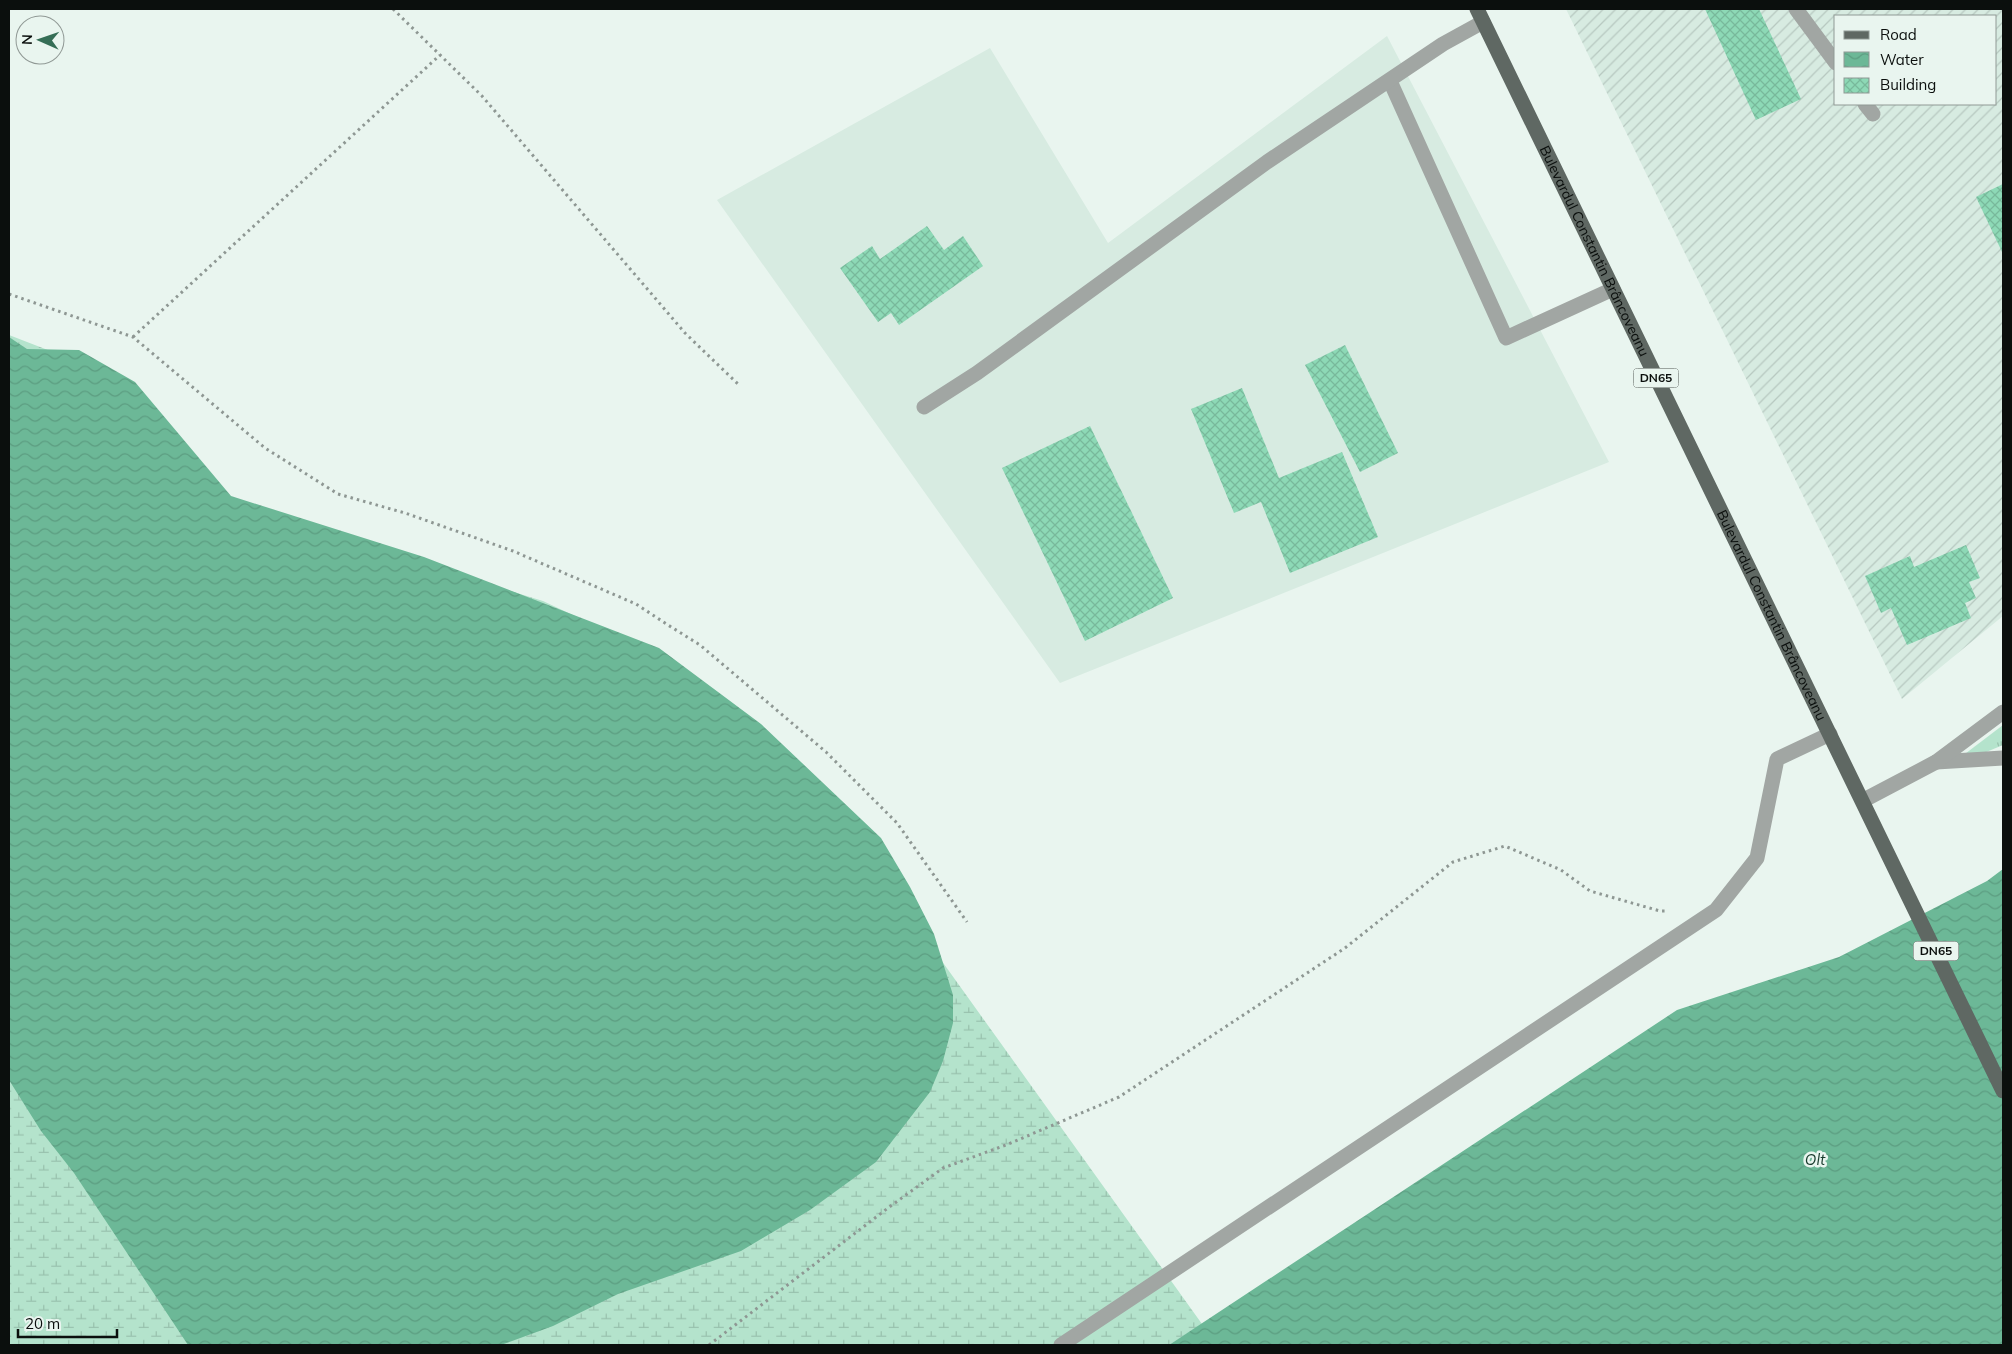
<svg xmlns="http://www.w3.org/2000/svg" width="2012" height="1354" viewBox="0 0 2012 1354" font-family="Mulish,sans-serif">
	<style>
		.built { fill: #d7ebe1 }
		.industrial { fill: url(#industrial-furrows); fill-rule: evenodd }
		.grass { fill: url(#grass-tufts) }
		.wetland { fill: url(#wetland-marsh) }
		.water { fill: url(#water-waves) }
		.building { fill: url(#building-cross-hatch) }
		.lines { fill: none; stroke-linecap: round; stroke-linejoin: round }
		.path { stroke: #8e9793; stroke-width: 3; stroke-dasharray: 2.5 4; stroke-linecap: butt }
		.service { stroke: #a1a6a3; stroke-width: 15 }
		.primary { stroke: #5f6863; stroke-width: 15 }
		.labels { text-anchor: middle; stroke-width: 5; stroke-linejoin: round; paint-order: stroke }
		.shield { fill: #e9f5ef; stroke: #4e5451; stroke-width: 1 }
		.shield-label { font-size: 12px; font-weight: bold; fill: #0b0f0d }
		.street-label { font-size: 14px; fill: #0b0f0d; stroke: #e9f5ef }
		.water-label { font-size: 15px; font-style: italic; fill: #193b2d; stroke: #e9f5ef }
	</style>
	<defs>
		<pattern id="industrial-furrows" width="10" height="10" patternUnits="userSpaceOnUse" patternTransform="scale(1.25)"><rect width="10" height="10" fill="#d7ebe1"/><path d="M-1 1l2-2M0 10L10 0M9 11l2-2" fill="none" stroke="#b7c8c0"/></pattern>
		<pattern id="grass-tufts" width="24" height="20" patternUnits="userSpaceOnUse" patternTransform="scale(1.25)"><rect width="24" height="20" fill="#b4e3cc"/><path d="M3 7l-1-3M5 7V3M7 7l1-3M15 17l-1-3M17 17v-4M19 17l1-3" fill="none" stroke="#99c2ae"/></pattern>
		<pattern id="wetland-marsh" width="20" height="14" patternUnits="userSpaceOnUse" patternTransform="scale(1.25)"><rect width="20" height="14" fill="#b4e3cc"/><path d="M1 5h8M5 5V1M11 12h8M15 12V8" fill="none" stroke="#99c2ae"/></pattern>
		<pattern id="water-waves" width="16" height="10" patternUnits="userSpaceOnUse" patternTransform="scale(1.25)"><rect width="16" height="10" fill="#6cb897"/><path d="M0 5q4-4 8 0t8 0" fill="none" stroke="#5c9d81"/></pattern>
		<pattern id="building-cross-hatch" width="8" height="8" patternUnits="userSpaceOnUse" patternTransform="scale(1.25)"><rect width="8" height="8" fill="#8dd9b6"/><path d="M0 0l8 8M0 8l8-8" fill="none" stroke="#78b99b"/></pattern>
	</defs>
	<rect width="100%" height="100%" fill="#e9f5ef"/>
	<path class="built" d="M1387 36 1609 462 1060 683 717 200 990 48 1108 243Z"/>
	<path class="industrial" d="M1566 9H2003V616L1902 699ZM1836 16H1996V104H1836Z"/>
	<path class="grass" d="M2003 725V745L1972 758 1957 760Z"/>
	<path class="wetland" d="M9 335 115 376 225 509 407 559 543 601 645 649 835 812 1202 1324 1169 1345H9Z"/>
	<g class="water">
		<path d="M9 337 27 349 79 350 135 382 231 496 424 557 659 648 761 724 881 838 910 887 934 934 953 995V1023L943 1061 930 1092 876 1162 810 1210 741 1251 618 1294 553 1326 501 1345H188L74 1173 41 1131 9 1080Z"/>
		<path d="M2003 869V1345H1169L1677 1010 1839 957 1987 881Z"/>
	</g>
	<g class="building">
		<path d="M1705 9H1759L1801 99 1756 120Z"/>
		<path d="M2003 184V254L1976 197Z"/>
		<path d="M927 226 944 250 963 236 983 266 899 325 891 313 878 322 840 268 872 246 880 259Z"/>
		<path d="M1345 345 1398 453 1360 472 1305 365Z"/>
		<path d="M1242 388 1279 478 1342 452 1378 537 1290 573 1261 502 1234 513 1191 409Z"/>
		<path d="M1090 426 1173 598 1085 641 1002 468Z"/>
		<path d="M1966 545 1980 578 1969 582 1976 598 1965 603 1971 618 1907 645 1891 608 1881 613 1865 576 1910 556 1914 567Z"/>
	</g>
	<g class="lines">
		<g class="path">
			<path d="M393 9 482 96 685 333 738 384"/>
			<path d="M9 294 133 337 265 448 338 494 405 513 513 551 636 604 668 625 700 645 826 752 897 823 967 922"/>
			<path d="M133 337 440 55"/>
			<path d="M709 1345 888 1208 943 1168 1006 1145 1119 1097 1345 948 1453 862 1505 846 1561 870 1590 891 1660 911H1668"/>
		</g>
		<g class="service">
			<path d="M1796 9 1836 63"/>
			<path d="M1390 81 1506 338 1613 289"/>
			<path d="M1865 104 1873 114"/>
			<path d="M924 407 977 373 1267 162 1443 44 1483 22"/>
			<path d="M1936 762 2003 758"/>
			<path d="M1864 800 1936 762 2003 712"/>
			<path d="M1061 1345 1716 910 1757 858 1777 759 1830 734"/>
		</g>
		<path class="primary" id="s1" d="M1477 9 2003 1091"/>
	</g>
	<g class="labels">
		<g class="shield">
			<rect x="1633.5" y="368.5" width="45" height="19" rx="4"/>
			<rect x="1913.5" y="941.5" width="45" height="19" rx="4"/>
		</g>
		<g class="shield-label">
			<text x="1656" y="382">DN65</text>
			<text x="1936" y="955">DN65</text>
		</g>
		<g class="street-label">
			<text dy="5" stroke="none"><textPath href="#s1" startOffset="269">Bulevardul Constantin Brâncoveanu</textPath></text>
			<text dy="5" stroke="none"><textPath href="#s1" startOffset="674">Bulevardul Constantin Brâncoveanu</textPath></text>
		</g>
		<g class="water-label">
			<text x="1815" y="1165">Olt</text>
		</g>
	</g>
	<rect width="2012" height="1354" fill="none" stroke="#0b0f0d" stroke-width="20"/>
	<rect x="1834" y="15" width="162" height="90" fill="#e9f5ef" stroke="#909995"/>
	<rect x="1844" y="31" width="25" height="8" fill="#5f6863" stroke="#909995"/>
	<text x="1880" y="40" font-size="15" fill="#0b0f0d">Road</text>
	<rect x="1844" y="52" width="25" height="15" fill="url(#water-waves)" stroke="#909995"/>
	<text x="1880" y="65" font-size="15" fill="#0b0f0d">Water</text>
	<rect x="1844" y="78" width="25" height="15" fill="url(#building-cross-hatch)" stroke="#909995"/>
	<text x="1880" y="90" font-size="15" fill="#0b0f0d">Building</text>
	<g transform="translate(40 40) rotate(272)"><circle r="24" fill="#e9f5ef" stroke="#909995"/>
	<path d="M0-4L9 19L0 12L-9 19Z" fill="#356e56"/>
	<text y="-8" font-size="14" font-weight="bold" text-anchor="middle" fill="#0b0f0d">N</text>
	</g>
	<path d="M18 1329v8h99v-8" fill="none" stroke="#0b0f0d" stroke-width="2.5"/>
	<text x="25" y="1329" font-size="15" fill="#0b0f0d" stroke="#e9f5ef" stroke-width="4" paint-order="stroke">20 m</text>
</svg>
